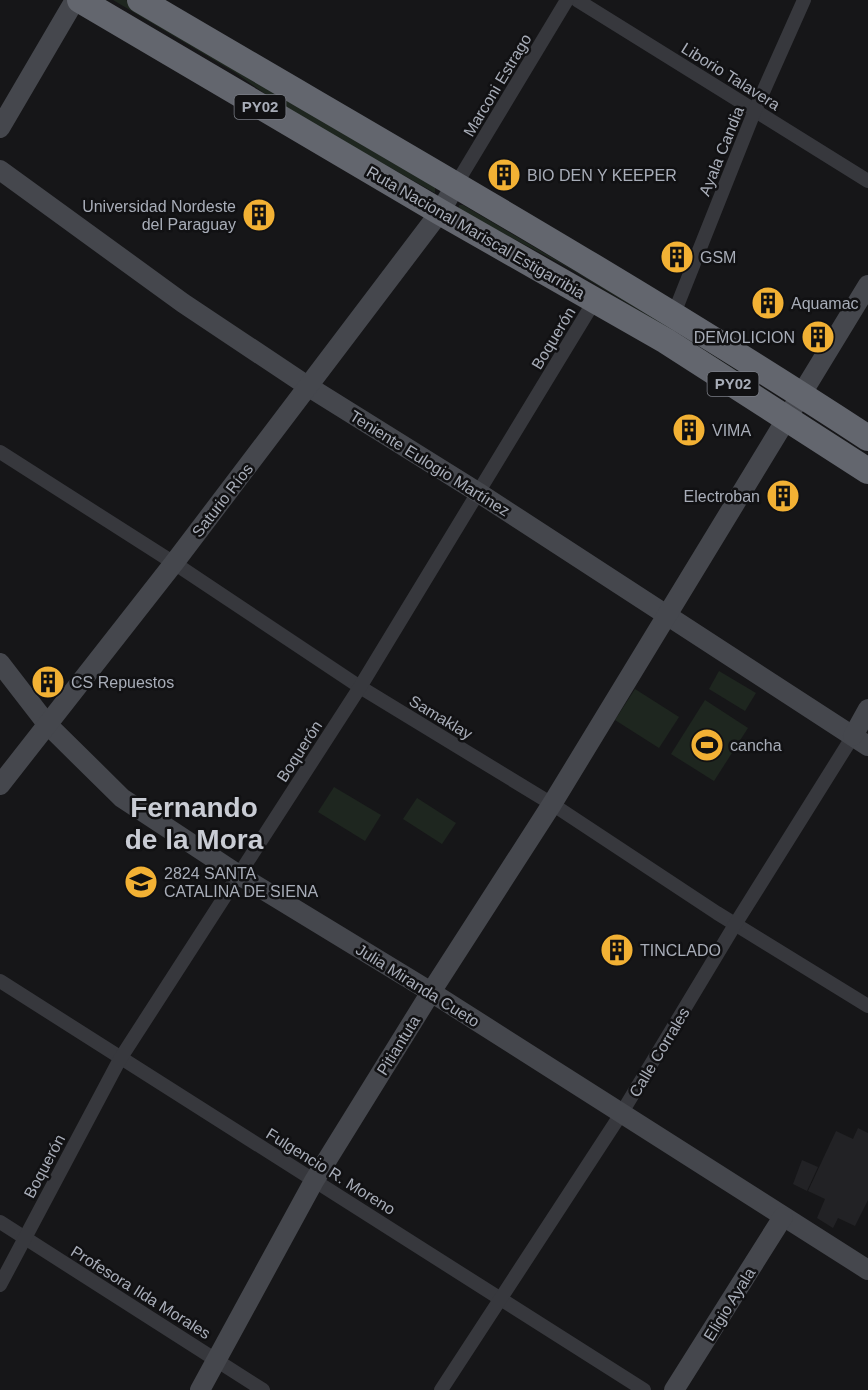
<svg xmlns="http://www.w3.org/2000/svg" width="868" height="1390" viewBox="0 0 868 1390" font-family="Helvetica,sans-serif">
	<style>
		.built { fill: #222225 }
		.green { fill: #1e261f }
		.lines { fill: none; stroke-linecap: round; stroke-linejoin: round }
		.street { stroke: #37383d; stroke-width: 14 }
		.secondary { stroke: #45474d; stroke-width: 20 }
		.highway { stroke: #63666e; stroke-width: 26 }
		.labels { text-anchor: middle; stroke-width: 5; stroke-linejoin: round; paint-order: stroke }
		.shield { fill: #111113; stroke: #7b7e86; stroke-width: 1.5 }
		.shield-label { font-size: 15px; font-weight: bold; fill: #a8adb8 }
		.street-label { font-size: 16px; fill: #a8adb8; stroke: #111113 }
		.poi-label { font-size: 16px; fill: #a8adb8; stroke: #111113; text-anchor: start }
		.town-label { font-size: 28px; font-weight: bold; fill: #c9ccd4; stroke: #111113 }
	</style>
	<rect width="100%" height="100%" fill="#161618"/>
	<g class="built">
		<path d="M858 1128 868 1133V1200L855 1226 838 1218 833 1228 817 1218 825 1199 808 1191 836 1131 853 1139Z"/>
		<path d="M802 1160 818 1167 807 1191 793 1184Z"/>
	</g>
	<g class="green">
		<path d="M113 0H126C229 62 330 128 435 187V193L283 107 236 73Z"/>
		<path d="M459 205H463L641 310 778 397 640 311 567 267 459 210Z"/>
		<path d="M719 671 756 693 745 711 709 689Z"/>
		<path d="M635 689 679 717 659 748 615 720Z"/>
		<path d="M705 700 748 728 714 781 671 754Z"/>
		<path d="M334 787 381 815 365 841 318 812Z"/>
		<path d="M417 798 456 823 442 844 403 819Z"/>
	</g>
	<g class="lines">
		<g class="street">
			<path d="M577 0 868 181"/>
			<path d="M455 186 567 0"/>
			<path d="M673 316 755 110 804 0"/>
			<path d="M0 452 174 563 360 687 552 804 717 913 868 1006"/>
			<path d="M0 981 644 1390"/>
			<path d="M0 1222 263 1390"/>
			<path d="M0 1285 120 1059 360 687 595 300"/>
			<path d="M441 1390 621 1114 736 923 853 736"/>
		</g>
		<g class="secondary">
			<path d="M0 128 75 0"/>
			<path d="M0 170 183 303 309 387 479 493 868 746"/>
			<path d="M0 663 47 724 122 798 239 875 431 992 868 1270"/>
			<path d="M853 736 868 709"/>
			<path d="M0 785 174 563 440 212 455 186"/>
			<path d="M200 1390 314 1181 431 992 552 804 868 285"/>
			<path d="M674 1390 783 1217"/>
		</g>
		<g class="highway">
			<path d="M80 0 440 212 666 341 868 471"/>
			<path d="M140 0C384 144 631 283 868 438"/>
		</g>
	</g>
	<defs>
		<symbol id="building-disc" viewBox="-11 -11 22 22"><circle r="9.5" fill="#f2b134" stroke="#111113"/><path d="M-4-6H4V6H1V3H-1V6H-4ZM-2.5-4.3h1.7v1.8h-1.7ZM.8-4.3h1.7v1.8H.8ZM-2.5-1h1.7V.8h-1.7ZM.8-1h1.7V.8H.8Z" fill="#111"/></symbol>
		<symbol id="stadium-disc" viewBox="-11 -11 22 22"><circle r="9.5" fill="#f2b134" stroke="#111113"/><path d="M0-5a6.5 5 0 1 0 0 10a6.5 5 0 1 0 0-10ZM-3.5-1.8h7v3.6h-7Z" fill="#111"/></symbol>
		<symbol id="school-disc" viewBox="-11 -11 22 22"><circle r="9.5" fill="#f2b134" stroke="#111113"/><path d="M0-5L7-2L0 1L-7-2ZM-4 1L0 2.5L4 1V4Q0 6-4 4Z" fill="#111"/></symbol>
	</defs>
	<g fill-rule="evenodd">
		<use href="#building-disc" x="485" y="156" width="38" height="38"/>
		<use href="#building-disc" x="240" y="196" width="38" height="38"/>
		<use href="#building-disc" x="658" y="238" width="38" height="38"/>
		<use href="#building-disc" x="749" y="284" width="38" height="38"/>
		<use href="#building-disc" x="799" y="318" width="38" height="38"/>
		<use href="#building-disc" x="670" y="411" width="38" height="38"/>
		<use href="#building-disc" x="764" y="477" width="38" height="38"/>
		<use href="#building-disc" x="29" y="663" width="38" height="38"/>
		<use href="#stadium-disc" x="688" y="726" width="38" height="38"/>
		<use href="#school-disc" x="122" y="863" width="38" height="38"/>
		<use href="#building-disc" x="598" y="931" width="38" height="38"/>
	</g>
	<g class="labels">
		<g class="shield">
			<rect x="234.5" y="95" width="51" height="24" rx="4.5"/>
			<rect x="707.5" y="372" width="51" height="24" rx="4.5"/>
		</g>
		<g class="shield-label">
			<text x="260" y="112">PY02</text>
			<text x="733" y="389">PY02</text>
		</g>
		<g class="street-label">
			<text transform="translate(731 76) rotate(32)" y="6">Liborio Talavera</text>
			<text transform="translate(497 85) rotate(-59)" y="6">Marconi Estrago</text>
			<text transform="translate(721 151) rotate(-68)" y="6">Ayala Candia</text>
			<text transform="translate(476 232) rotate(30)" y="6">Ruta Nacional Mariscal Estigarribia</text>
			<text transform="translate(553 338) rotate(-59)" y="6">Boquerón</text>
			<text transform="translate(430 463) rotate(32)" y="6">Teniente Eulogio Martínez</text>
			<text transform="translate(222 500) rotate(-52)" y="6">Saturio Ríos</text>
			<text transform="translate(441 717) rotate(31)" y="6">Samaklay</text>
			<text transform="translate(299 751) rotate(-57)" y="6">Boquerón</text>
			<text transform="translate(418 985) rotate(32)" y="6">Julia Miranda Cueto</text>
			<text transform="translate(398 1045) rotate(-58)" y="6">Pitiantuta</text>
			<text transform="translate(659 1052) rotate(-59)" y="6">Calle Corrales</text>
			<text transform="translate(44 1166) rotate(-62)" y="6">Boquerón</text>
			<text transform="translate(331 1171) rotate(32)" y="6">Fulgencio R. Moreno</text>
			<text transform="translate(141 1292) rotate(32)" y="6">Profesora Ilda Morales</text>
			<text transform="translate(729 1304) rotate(-58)" y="6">Eligio Ayala</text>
		</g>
		<g class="poi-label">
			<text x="527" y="181">BIO DEN Y KEEPER</text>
			<text x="236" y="212" text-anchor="end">Universidad Nordeste<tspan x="236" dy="18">del Paraguay</tspan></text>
			<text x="700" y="263">GSM</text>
			<text x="791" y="309">Aquamac</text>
			<text x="795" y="343" text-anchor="end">DEMOLICION</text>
			<text x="712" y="436">VIMA</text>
			<text x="760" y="502" text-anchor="end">Electroban</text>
			<text x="71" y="688">CS Repuestos</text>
			<text x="730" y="751">cancha</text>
			<text x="164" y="879">2824 SANTA<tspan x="164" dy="18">CATALINA DE SIENA</tspan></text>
			<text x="640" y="956">TINCLADO</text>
		</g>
		<g class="town-label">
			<text x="194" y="817">Fernando<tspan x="194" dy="32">de la Mora</tspan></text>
		</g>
	</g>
</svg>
